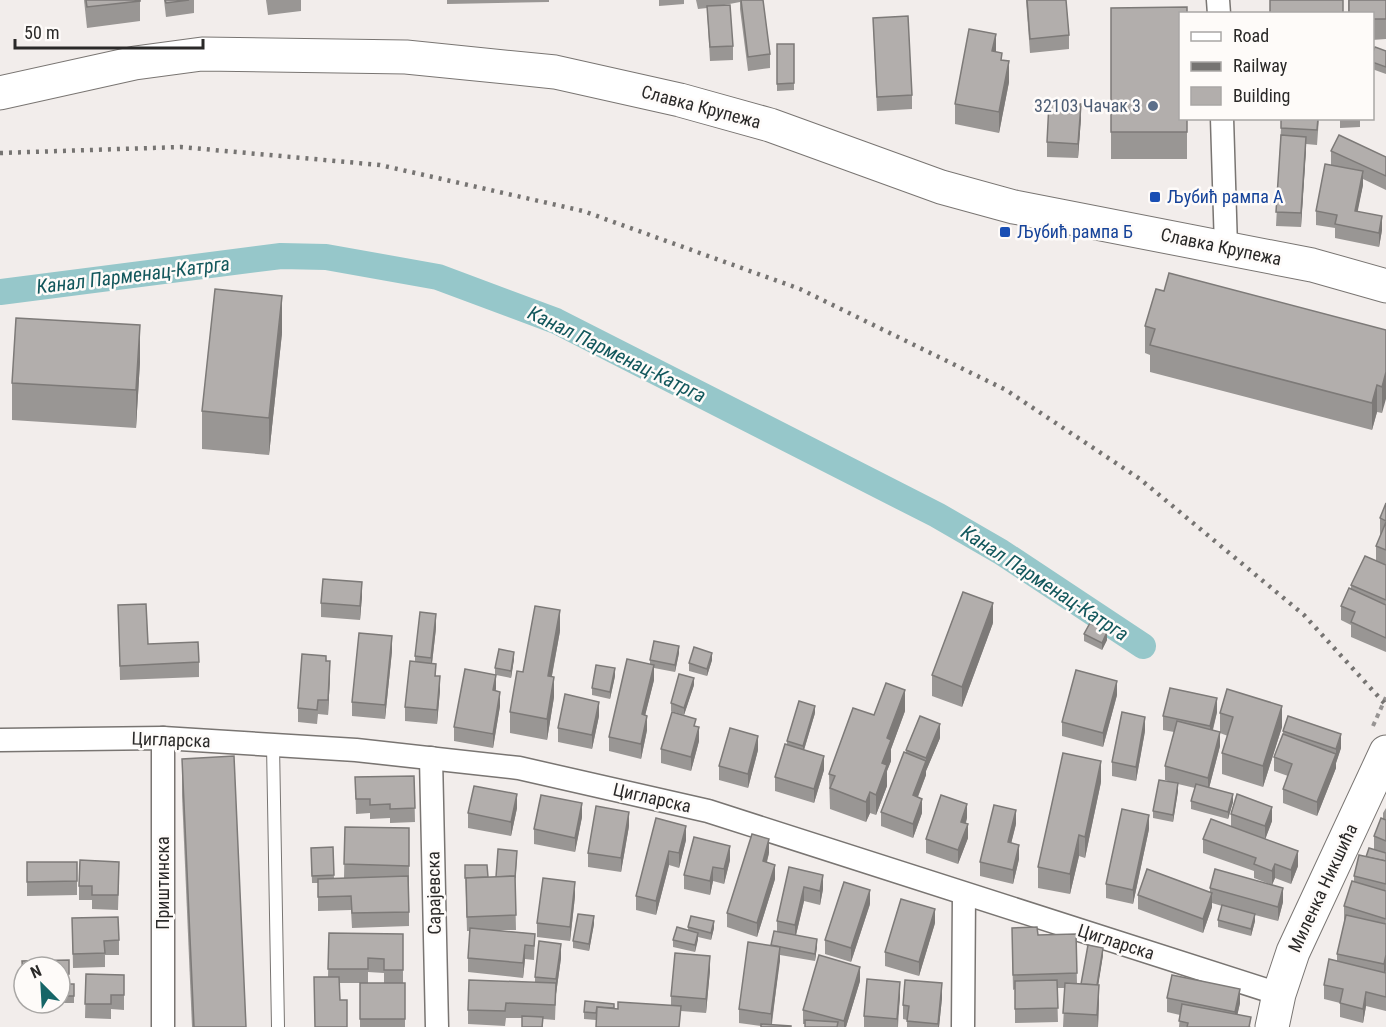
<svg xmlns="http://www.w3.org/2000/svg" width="1386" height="1027" viewBox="0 0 1386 1027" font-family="'Roboto Condensed',sans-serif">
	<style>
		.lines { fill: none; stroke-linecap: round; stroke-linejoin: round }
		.canal { stroke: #96c7ca; stroke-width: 26 }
		.service-casing { stroke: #797572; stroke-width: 14 }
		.minor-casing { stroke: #797572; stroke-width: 25 }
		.secondary-casing { stroke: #797572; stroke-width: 35 }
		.path { stroke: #979493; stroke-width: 4; stroke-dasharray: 4.5 4.5; stroke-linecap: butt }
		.service { stroke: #fff; stroke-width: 12 }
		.minor { stroke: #fff; stroke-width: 22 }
		.secondary { stroke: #fff; stroke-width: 33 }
		.rail { stroke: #767472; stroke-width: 4.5; stroke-dasharray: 3 6; stroke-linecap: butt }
		.wall { fill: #999694 }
		.shaded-wall { fill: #7d7a78 }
		.building { fill: #b2aeac; stroke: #7d7a78; stroke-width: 1.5 }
		.service-dot { fill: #5c6f8a; stroke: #fefbf9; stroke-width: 2 }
		.transit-dot { fill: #1a4fb4; stroke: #fefbf9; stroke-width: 2 }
		.labels { text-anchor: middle; stroke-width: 5; stroke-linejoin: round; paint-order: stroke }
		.service-label { font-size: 18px; fill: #4e5e75; stroke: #fefbf9; text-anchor: end }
		.street-label { font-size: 18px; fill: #2a2928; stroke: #fefbf9 }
		.transit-label { font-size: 18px; fill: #164399; stroke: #fefbf9; text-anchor: start }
		.water-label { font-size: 20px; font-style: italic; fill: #12575c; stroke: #fefbf9 }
	</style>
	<rect width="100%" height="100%" fill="#f2edeb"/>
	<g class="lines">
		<path class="canal" d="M0 292 281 256 326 257 438 277 556 321 937 515 1001 552 1143 646"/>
		<defs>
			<path id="service" d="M273 745 278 1027"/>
			<g id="minor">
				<path d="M1218 0 1219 14"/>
				<path d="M1222 118 1226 248"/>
				<path d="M163 738V1027"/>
				<path d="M0 740 163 738 356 750 519 768 708 811 1279 994"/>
				<path d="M431 758 437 1027"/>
				<path d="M963 1027 964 894"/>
			</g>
			<g id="secondary">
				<path d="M0 93 135 63 202 54 406 57 555 72 680 100 770 125 941 187 1014 207 1312 265 1386 286"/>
				<path d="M1272 1027 1279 994 1293 952 1386 752"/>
			</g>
		</defs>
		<use href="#service" class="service-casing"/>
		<use href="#minor" class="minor-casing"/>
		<use href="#secondary" class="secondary-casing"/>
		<path class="path" d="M1373 726 1386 697"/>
		<use href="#service" class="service"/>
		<use href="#minor" class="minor"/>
		<use href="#secondary" class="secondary"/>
		<path class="rail" d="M0 153 181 147 380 165 583 211 800 289 1006 390 1140 479 1304 615 1386 705"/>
	</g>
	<g class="wall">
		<path d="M84 0H140V21L87 28Z"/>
		<path d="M164 0H194V13L166 17Z"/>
		<path d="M266 0H301V11L268 15Z"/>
		<path d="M447 0H549V2L447 4Z"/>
		<path d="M659 0H684V4L659 6Z"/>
		<path d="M696 0H763L770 54V68L748 71 740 9V2L719 6 733 46V60L710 61 707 8 698 9Z"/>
		<path d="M1026 0H1066L1069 35V49L1030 53Z"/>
		<path d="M1348 0H1386V39L1372 40V14H1348Z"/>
		<path d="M1111 8 1187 118V159H1111Z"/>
		<path d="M873 18 912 95V109L877 111Z"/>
		<path d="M777 44H794V90L777 91Z"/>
		<path d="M1386 51V74L1372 69V54Z"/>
		<path d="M996 52 1009 82 999 133 955 124V104Z"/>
		<path d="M1081 118 1078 158 1047 157V142Z"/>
		<path d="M1319 118 1317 145 1306 144 1301 227 1276 226 1281 128Z"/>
		<path d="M1340 118H1360V127L1340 128Z"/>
		<path d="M1331 151 1386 157V190L1363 179V185L1357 211 1382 230 1379 247 1335 238V228L1316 225V211L1331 165Z"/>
		<path d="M1164 291 1386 330 1382 413 1377 412 1372 430 1150 372V355L1145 353V326Z"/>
		<path d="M282 333 269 455 202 449V411Z"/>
		<path d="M140 362 136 428 12 420V383Z"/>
		<path d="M1386 503V652L1351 637V625L1341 620V606L1351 590V585L1376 561V546L1380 537V518Z"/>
		<path d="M362 596 360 620 321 617V603Z"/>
		<path d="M118 605 148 644 199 662V677L120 680Z"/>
		<path d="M993 623 962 707 932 696V675Z"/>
		<path d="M436 628 432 663 440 690 437 724 405 721V707L415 662V656Z"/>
		<path d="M560 631 552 676 554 697 547 740 510 733V712L523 672Z"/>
		<path d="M1084 634 1107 640 1102 650 1084 641Z"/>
		<path d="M392 651 385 719 352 716V702Z"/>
		<path d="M679 653 675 672 654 668V680L645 715 647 730 641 759 609 751V737L650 665V660Z"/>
		<path d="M514 659 511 678 496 675 495 691 500 706 493 748 454 741V727L495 675V668Z"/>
		<path d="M712 660 707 676 689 671V663Z"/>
		<path d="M326 661 330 675 328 715 318 714 317 724 298 722V708Z"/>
		<path d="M615 676 610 699 592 695V688Z"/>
		<path d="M694 685 684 715 671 711V703Z"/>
		<path d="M1117 695 1103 747 1062 736V722Z"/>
		<path d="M905 711 891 749V761L887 771V786L876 815 870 813 866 822 830 809 829 774 874 715Z"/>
		<path d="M1217 712 1213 730 1220 732V713L1282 727 1263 787 1222 774V753L1228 736 1220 733V746L1209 788 1233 802 1228 819 1191 809V801L1195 788 1178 784V791L1173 822 1153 818V811L1171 782 1165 780V766L1174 732 1163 730V716Z"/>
		<path d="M815 713 804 750 824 770 814 803 775 791V777L787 745V741Z"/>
		<path d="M599 716 592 749 558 742V728Z"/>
		<path d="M696 726 699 741 691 771 661 763V749Z"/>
		<path d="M1145 731 1136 781 1112 776V762Z"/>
		<path d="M1283 731 1341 748 1336 763V768L1317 816 1283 803V789L1288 776 1274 771V757L1283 734Z"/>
		<path d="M940 738 926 771V775L918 797 922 813 913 838 881 826V812L906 753V750Z"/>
		<path d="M758 750 748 788 719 780V766Z"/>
		<path d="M182 759 246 1027H192L182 796Z"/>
		<path d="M414 776 415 822 390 823V818L370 819V813L356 814 355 777Z"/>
		<path d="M1101 782 1085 858 1079 856 1070 894 1038 888V867Z"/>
		<path d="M517 808 511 836 468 828V813Z"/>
		<path d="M1386 808V1011L1366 1006 1363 1023 1340 1017V1003L1324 999V985L1337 961V954L1345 921 1344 920V906L1354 881V876L1366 857 1374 849V836L1383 819V813Z"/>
		<path d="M1231 814 1272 821 1265 839 1298 866 1291 884 1275 878 1272 885 1283 902 1278 921 1255 915V921L1251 936 1218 927V920L1222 906 1212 903V907L1203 933 1138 909V895L1210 892V888L1272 885 1254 878V871L1203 853V839L1231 826Z"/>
		<path d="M582 817 575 852 534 844V829Z"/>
		<path d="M656 818 686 840 679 868 669 865 656 915 636 910V896Z"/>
		<path d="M967 818 966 823 968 838 958 864 926 853V839Z"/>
		<path d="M1016 824 1011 843 1019 859 1013 884 980 876V862Z"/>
		<path d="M629 826 621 872 588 867V853Z"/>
		<path d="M345 827 409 828V926L352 928 351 910 318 911V883H312L311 848 333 847 334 879 344 878Z"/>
		<path d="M1149 829 1133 904 1106 898V884Z"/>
		<path d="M769 853 767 862 775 879 757 937 727 927V913Z"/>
		<path d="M517 859 515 885 516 930H494L535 934 534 960 525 959 523 978 468 972V958L470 931H467L465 865 488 877H496Z"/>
		<path d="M730 860 724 884 713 881 710 895 684 889V875Z"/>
		<path d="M27 862H77V895L27 896Z"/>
		<path d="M789 867 823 889 820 905 804 901 796 935 817 946 815 961 780 955 772 1024 761 1026 739 1023V1009L771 945 777 931V921Z"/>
		<path d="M119 876 118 910 92 909V900H79V886Z"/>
		<path d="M575 896 570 941 537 937V923Z"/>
		<path d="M870 904 851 962 825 954V940Z"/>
		<path d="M72 918 119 940V955H105V967L73 968Z"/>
		<path d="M935 923 919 976 885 966V952Z"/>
		<path d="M594 924 589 951 573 948V941Z"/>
		<path d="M688 927 714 928 711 940 698 937 695 952 673 947V940L688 930Z"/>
		<path d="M329 933 403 934V983H405V1027H360V983H384V973L368 972V983H339L328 977Z"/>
		<path d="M1076 934 1077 984H1081L1103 955 1098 985 1099 999 1098 1027H1063L1065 988H1057L1058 1022 1015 1023V989L1013 990 1012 942 1038 935Z"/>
		<path d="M561 958 556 994 555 1020 543 1019V1027H522V1018H506L505 1026 468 1024V1010L535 982V977Z"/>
		<path d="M69 960V981H60V967H24V982H23L22 961Z"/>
		<path d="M710 970 706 1013 681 1011 596 1020 584 1019V1012L614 1009 671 1005V996Z"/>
		<path d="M86 974 124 975V1010L111 1009V1019L85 1018Z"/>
		<path d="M860 981 846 1027H805V1024H803V1010Z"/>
		<rect x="60" y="984" width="14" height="19"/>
		<path d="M900 996 898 1027H864V1016Z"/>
		<path d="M942 998 939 1027H907V1020L903 1019V1005Z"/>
		<path d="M1167 998 1240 1003 1237 1015 1251 1027H1179L1180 1015 1167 1012Z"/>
	</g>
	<g class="shaded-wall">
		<path d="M996 34V54L992 51Z"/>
		<path d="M1009 61V82L999 133V112Z"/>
		<path d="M1081 104V118L1078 158V144Z"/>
		<path d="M1306 137V151L1301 227V213Z"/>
		<path d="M1363 171V185L1355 225V211Z"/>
		<path d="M1382 216V230L1379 247V233Z"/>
		<path d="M282 296V333L269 455V418Z"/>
		<path d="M140 325V362L136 428V390Z"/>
		<path d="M1386 372V399L1382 413V387Z"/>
		<path d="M1377 385V412L1372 430V403Z"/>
		<path d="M362 582V596L360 620V606Z"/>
		<path d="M993 603V623L962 707V687Z"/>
		<path d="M560 610V631L548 696V676Z"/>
		<path d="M436 614V628L431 672V658Z"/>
		<path d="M1107 632V640L1102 650V643Z"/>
		<path d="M392 636V651L385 719V705Z"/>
		<path d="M679 646V653L675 672V665Z"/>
		<path d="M514 652V659L511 678V671Z"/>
		<path d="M712 653V660L707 676V669Z"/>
		<path d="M330 661V675L328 715V700Z"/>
		<path d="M654 665V680L642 728V714Z"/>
		<path d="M615 668V676L610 699V692Z"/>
		<path d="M496 675V689L493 705V690Z"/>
		<path d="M440 676V690L437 724V710Z"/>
		<path d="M554 677V697L547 740V719Z"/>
		<path d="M694 678V685L684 715V708Z"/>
		<path d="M1117 681V695L1103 747V733Z"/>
		<path d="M905 690V711L891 749V761L887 771V786L876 815V795L887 738Z"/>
		<path d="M500 692V706L493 748V734Z"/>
		<path d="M1217 698V712L1210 740V726Z"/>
		<path d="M599 702V716L592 749V735Z"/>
		<path d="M815 706V713L803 753V746Z"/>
		<path d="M1282 706V727L1263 787V766Z"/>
		<path d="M647 716V730L641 759V744Z"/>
		<path d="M1145 717V731L1136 781V767Z"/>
		<path d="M940 724V738L926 771V775L913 809V795L926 762V758Z"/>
		<path d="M699 727V741L691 771V757Z"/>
		<path d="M1220 732V746L1208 792V778Z"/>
		<path d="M1341 734V748L1336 763V749Z"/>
		<path d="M758 736V750L748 788V774Z"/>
		<path d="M1336 754V768L1317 816V802Z"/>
		<path d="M824 756V770L814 803V789Z"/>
		<path d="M1101 761V782L1085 858V837Z"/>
		<path d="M1178 783V791L1173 822V815Z"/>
		<path d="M870 792V813L866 822V802Z"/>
		<path d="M517 794V808L511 836V822Z"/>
		<path d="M1233 794V802L1228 819V812Z"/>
		<path d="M922 799V813L913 838V824Z"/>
		<path d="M582 803V817L575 852V838Z"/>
		<path d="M967 804V818L961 836V822Z"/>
		<path d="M1272 807V821L1265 840V826Z"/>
		<path d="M1016 810V824L1008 856V842Z"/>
		<path d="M629 812V826L621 872V858Z"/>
		<path d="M1149 815V829L1133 904V890Z"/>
		<path d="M968 824V838L958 864V850Z"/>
		<path d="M686 826V840L679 868V853Z"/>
		<path d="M1079 835V856L1070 894V874Z"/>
		<path d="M769 839V853L763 875V861Z"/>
		<path d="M1019 845V859L1013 884V870Z"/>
		<path d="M730 846V860L724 884V869Z"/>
		<path d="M669 851V865L656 915V901Z"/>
		<path d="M1298 851V866L1291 884V870Z"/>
		<path d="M1275 864V878L1272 885V871Z"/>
		<path d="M775 865V879L757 937V923Z"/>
		<path d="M713 867V881L710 895V881Z"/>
		<path d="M823 875V889L820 905V891Z"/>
		<path d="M575 882V896L570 941V927Z"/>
		<path d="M804 887V901L795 939V925Z"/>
		<path d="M1283 888V902L1278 921V907Z"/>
		<path d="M870 890V904L851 962V948Z"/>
		<path d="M1212 893V907L1203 933V919Z"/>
		<path d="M935 909V923L919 976V962Z"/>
		<path d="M1255 914V921L1251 936V929Z"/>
		<path d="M594 916V924L589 951V944Z"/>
		<path d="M714 921V928L711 940V933Z"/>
		<path d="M698 933V940L695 952V945Z"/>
		<path d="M817 939V946L815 961V954Z"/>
		<path d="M561 944V958L556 994V979Z"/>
		<path d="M525 945V959L523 978V963Z"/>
		<path d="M780 947V961L771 1027V1014Z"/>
		<path d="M1103 948V955L1097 993V986Z"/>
		<path d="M1386 955V970L1384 978V964Z"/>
		<path d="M710 956V970L706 1013V999Z"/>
		<path d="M860 967V981L846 1027H844V1021Z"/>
		<path d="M900 982V996L897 1027V1019Z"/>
		<path d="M942 983V998L939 1027H938Z"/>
		<path d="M1099 985V999L1098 1027 1097 1015Z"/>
		<path d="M1240 989V1003L1235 1026V1012Z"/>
		<path d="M1366 992V1006L1363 1023V1009Z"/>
	</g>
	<g class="building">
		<path d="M86 0H140V1L87 7Z"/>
		<path d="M165 0H189L166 3Z"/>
		<path d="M741 0H763L770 54 748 57Z"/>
		<path d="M1027 0H1066L1069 35 1030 39Z"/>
		<rect x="1270" y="0" width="73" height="14"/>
		<path d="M1349 0H1386V19H1372V14H1349Z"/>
		<path d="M730 5 733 46 710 47 707 6Z"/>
		<path d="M1187 7V14H1180V118H1187V132H1111V8Z"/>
		<path d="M908 16 912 95 877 97 873 18Z"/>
		<path d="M969 29 996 34 992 51 1002 53 1001 60 1009 61 999 112 955 104Z"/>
		<path d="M777 44H794V83L777 84Z"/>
		<path d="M1375 47 1386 51V67L1372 62V54Z"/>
		<path d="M1049 103 1081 104 1078 144 1047 142Z"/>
		<path d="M1281 118H1318L1317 130 1281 128Z"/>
		<path d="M1281 135 1306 137 1301 213 1276 212Z"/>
		<path d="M1339 135 1386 157V176L1331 151Z"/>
		<path d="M1325 164 1363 171 1355 211 1382 216 1379 233 1335 224 1337 215 1316 211Z"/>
		<path d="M1169 273 1386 330V372L1382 387 1377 385 1372 403 1150 345 1155 329 1145 326 1156 289 1164 291Z"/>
		<path d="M215 289 282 296 269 418 202 411Z"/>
		<path d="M16 318 140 325 136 390 12 383Z"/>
		<path d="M1386 503V521L1380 518Z"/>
		<path d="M1386 522V550L1376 546Z"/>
		<path d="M1365 556 1386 565V600L1351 585Z"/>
		<path d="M323 579 362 582 360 606 321 603Z"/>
		<path d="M1349 588 1386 605V638L1351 622 1355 612 1341 606Z"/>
		<path d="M963 592 993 603 962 687 932 675Z"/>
		<path d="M146 604 148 644 198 642 199 662 120 666 118 605Z"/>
		<path d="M535 606 560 610 548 676 554 677 547 719 510 712 517 671 523 672Z"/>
		<path d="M420 612 436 614 431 658 415 656Z"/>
		<path d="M1090 623 1107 632 1102 643 1084 634Z"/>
		<path d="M359 633 392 636 385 705 352 702Z"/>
		<path d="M654 641 679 646 675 665 650 660Z"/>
		<path d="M694 647 712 653 707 669 689 663Z"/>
		<path d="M499 649 514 652 511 671 495 668Z"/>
		<path d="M302 654 326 656V661H330L328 700H318L317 710 298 708Z"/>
		<path d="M627 659 654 665 642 714 647 716 641 744 609 737Z"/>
		<path d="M410 661 436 664 435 676H440L437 710 405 707Z"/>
		<path d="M596 665 615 668 610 692 592 688Z"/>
		<path d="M465 669 496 675 493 690 500 692 493 734 454 727Z"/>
		<path d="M1076 670 1117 681 1103 733 1062 722Z"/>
		<path d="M679 674 694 678 684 708 671 703Z"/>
		<path d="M886 683 905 690 887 738 891 740 882 763 887 765 876 795 870 792 866 802 830 788 835 776 829 774 853 708 874 715Z"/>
		<path d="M1170 688 1217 698 1210 726 1163 716Z"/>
		<path d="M1227 689 1282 706 1263 766 1222 753 1233 717 1220 713Z"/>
		<path d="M565 694 599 702 592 735 558 728Z"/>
		<path d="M799 701 815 706 803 746 787 741Z"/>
		<path d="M672 712 696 719 694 726 699 727 691 757 661 749Z"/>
		<path d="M1122 712 1145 717 1136 767 1112 762Z"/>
		<path d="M920 716 940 724 926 758 906 750Z"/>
		<path d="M1288 716 1341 734 1336 749 1283 731Z"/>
		<path d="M1177 721 1220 732 1208 778 1165 766Z"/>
		<path d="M730 728 758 736 748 774 719 766Z"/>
		<path d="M1283 734 1336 754 1317 802 1283 789 1292 764 1274 757Z"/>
		<path d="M785 744 824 756 814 789 775 777Z"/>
		<path d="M904 752 926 761 913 795 922 799 913 824 881 812Z"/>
		<path d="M1063 753 1101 761 1085 837 1079 835 1070 874 1038 867Z"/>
		<path d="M234 756 246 1027H194L182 759Z"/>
		<path d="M414 776 415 808 390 809V804L370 805V799H356L355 777Z"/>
		<path d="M1159 780 1178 783 1173 815 1153 811Z"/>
		<path d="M1196 784 1233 794 1228 812 1191 801Z"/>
		<path d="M474 786 517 794 511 822 468 813Z"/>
		<path d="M1237 794 1272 807 1265 826 1231 814Z"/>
		<path d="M541 795 582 803 575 838 534 829Z"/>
		<path d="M941 795 967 804 961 822 968 824 958 850 926 839Z"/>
		<path d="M994 805 1016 810 1008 842 1019 845 1013 870 980 862Z"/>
		<path d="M596 806 629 812 621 858 588 853Z"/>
		<path d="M1122 809 1149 815 1133 890 1106 884Z"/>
		<path d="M656 818 686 826 679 853 669 851 656 901 636 896Z"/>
		<path d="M1381 818 1386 820V841L1374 836Z"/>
		<path d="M1211 819 1298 851 1291 870 1275 864 1272 871 1254 864 1256 858 1203 839Z"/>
		<path d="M345 827 409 828V866L344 864Z"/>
		<path d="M752 834 769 839 763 861 775 865 757 923 727 913Z"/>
		<path d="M694 837 730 846 724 869 713 867 710 881 684 875Z"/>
		<path d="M333 847 334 875 312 876 311 848Z"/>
		<path d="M1369 848 1386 853V861L1366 857Z"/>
		<path d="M498 849 517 851 515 878V876L496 877Z"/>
		<path d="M1359 855 1386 861V884L1354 876Z"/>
		<path d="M80 860 119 862 118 895H92V886H79Z"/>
		<path d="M27 862H77V881L27 882Z"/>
		<path d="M465 865H487L488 877 465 878Z"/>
		<path d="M789 867 823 875 820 891 804 887 795 925 777 921Z"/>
		<path d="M1147 869 1212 893 1203 919 1138 895Z"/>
		<path d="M1215 869 1283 888 1278 907 1210 888Z"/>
		<path d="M408 876 409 912 352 913 351 896 318 897V879Z"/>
		<path d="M515 876 516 915 467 917 466 878Z"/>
		<path d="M543 878 575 882 570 927 537 923Z"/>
		<path d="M1352 881 1386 891V919L1344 906Z"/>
		<path d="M844 882 870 890 851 948 825 940Z"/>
		<path d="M901 899 935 909 919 962 885 952Z"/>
		<path d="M1222 905 1255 914 1251 929 1218 920Z"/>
		<path d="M578 914 594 916 589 944 573 941Z"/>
		<path d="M1346 915 1386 924V955L1384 964 1337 954Z"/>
		<path d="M691 916 714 921 711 933 688 927Z"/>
		<path d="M118 917 119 940 104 941 105 953 73 954 72 918Z"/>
		<path d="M677 927 698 933 695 945 673 940Z"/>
		<path d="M1037 927 1038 935 1076 934 1077 973 1013 975 1012 928Z"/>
		<path d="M470 928 535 934 534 946 525 945 523 963 468 958Z"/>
		<path d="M774 931 817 939 815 954 771 945Z"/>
		<path d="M329 933 403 934V970H384V959L368 958V969H328Z"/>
		<path d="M539 941 561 944 556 979 535 977Z"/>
		<path d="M748 942 780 947 771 1014 739 1009Z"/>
		<path d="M1088 945 1103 948 1097 985 1081 984Z"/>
		<path d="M675 953 710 956 706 999 671 996Z"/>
		<path d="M819 955 860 967 844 1021 803 1010Z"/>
		<path d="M1329 959 1386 973V997L1366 992 1363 1009 1340 1003 1343 989 1324 985Z"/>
		<path d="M69 960V974H60V967H24V975H23L22 961Z"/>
		<path d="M86 974 124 975V995H111V1004H85Z"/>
		<path d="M1172 975 1240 989 1235 1012 1167 998Z"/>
		<path d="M314 977H339L340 1000H347V1027H315Z"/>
		<path d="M867 979 900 982 897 1019 864 1016Z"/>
		<path d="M469 980 556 983 555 1005 506 1003 505 1011 468 1010Z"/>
		<path d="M905 980 942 983 938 1024 907 1021 909 1006 903 1005Z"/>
		<path d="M1057 980 1058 1008 1015 1009V981Z"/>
		<rect x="360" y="983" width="45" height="36"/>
		<path d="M1065 983 1099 985 1097 1015 1063 1013Z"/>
		<rect x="60" y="984" width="14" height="12"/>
		<path d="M585 1001 614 1004V1008L597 1007 596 1013 584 1012Z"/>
		<path d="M618 1002 681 1006 679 1027H596L597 1007 618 1009Z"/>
		<path d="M1182 1004 1251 1017 1249 1027H1187L1188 1023 1179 1021Z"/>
		<path d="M522 1016 543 1017 542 1027H522Z"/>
		<path d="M805 1020 838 1022 837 1027H805Z"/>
		<path d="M761 1024 791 1026V1027H761Z"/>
	</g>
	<circle class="service-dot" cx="1153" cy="106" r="6"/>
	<g class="transit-dot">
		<rect x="1149" y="191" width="12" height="12" rx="3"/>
		<rect x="999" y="226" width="12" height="12" rx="3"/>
	</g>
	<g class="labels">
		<g class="service-label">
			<text x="1141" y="112">32103 Чачак 3</text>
		</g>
		<g class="street-label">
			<text transform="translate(701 107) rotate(15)" y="6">Славка Крупежа</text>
			<text transform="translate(1221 247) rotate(12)" y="6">Славка Крупежа</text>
			<text transform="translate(171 740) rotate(2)" y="6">Цигларска</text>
			<text transform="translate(652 798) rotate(13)" y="6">Цигларска</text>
			<text transform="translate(163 883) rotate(-90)" y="6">Приштинска</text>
			<text transform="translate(1323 888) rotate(-65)" y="6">Миленка Никшића</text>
			<text transform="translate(434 893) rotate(-91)" y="6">Сарајевска</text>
			<text transform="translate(1116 942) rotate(18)" y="6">Цигларска</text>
		</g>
		<g class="transit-label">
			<text x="1167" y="203">Љубић рампа А</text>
			<text x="1017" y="238">Љубић рампа Б</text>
		</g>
		<g class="water-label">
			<text transform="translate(133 275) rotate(-7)" y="7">Канал Парменац-Катрга</text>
			<text transform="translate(617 354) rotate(26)" y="7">Канал Парменац-Катрга</text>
			<text transform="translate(1045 583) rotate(33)" y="7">Канал Парменац-Катрга</text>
		</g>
	</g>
	<rect x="1179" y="12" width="195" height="108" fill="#fefbf9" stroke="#a9a7a5" stroke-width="1.5"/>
	<rect x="1191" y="32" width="30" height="9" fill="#ffffff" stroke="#a9a7a5" stroke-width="1.5"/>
	<text x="1233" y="42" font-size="18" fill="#2a2928">Road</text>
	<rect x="1191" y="62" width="30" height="9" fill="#767472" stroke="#a9a7a5" stroke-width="1.5"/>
	<text x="1233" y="72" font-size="18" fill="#2a2928">Railway</text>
	<rect x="1191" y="87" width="30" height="18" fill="#b2aeac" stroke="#a9a7a5" stroke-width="1.5"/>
	<text x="1233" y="102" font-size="18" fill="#2a2928">Building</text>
	<g transform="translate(42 985) rotate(336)"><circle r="28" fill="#fefbf9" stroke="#a9a7a5" stroke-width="1.5"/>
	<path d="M0-4.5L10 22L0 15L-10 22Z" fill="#166567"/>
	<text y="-9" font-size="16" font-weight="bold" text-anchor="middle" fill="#2a2928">N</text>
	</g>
	<path d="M15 39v9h188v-9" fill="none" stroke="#2a2928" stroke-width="3"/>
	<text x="24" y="39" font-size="18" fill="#2a2928" stroke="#fefbf9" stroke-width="4.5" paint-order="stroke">50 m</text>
</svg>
